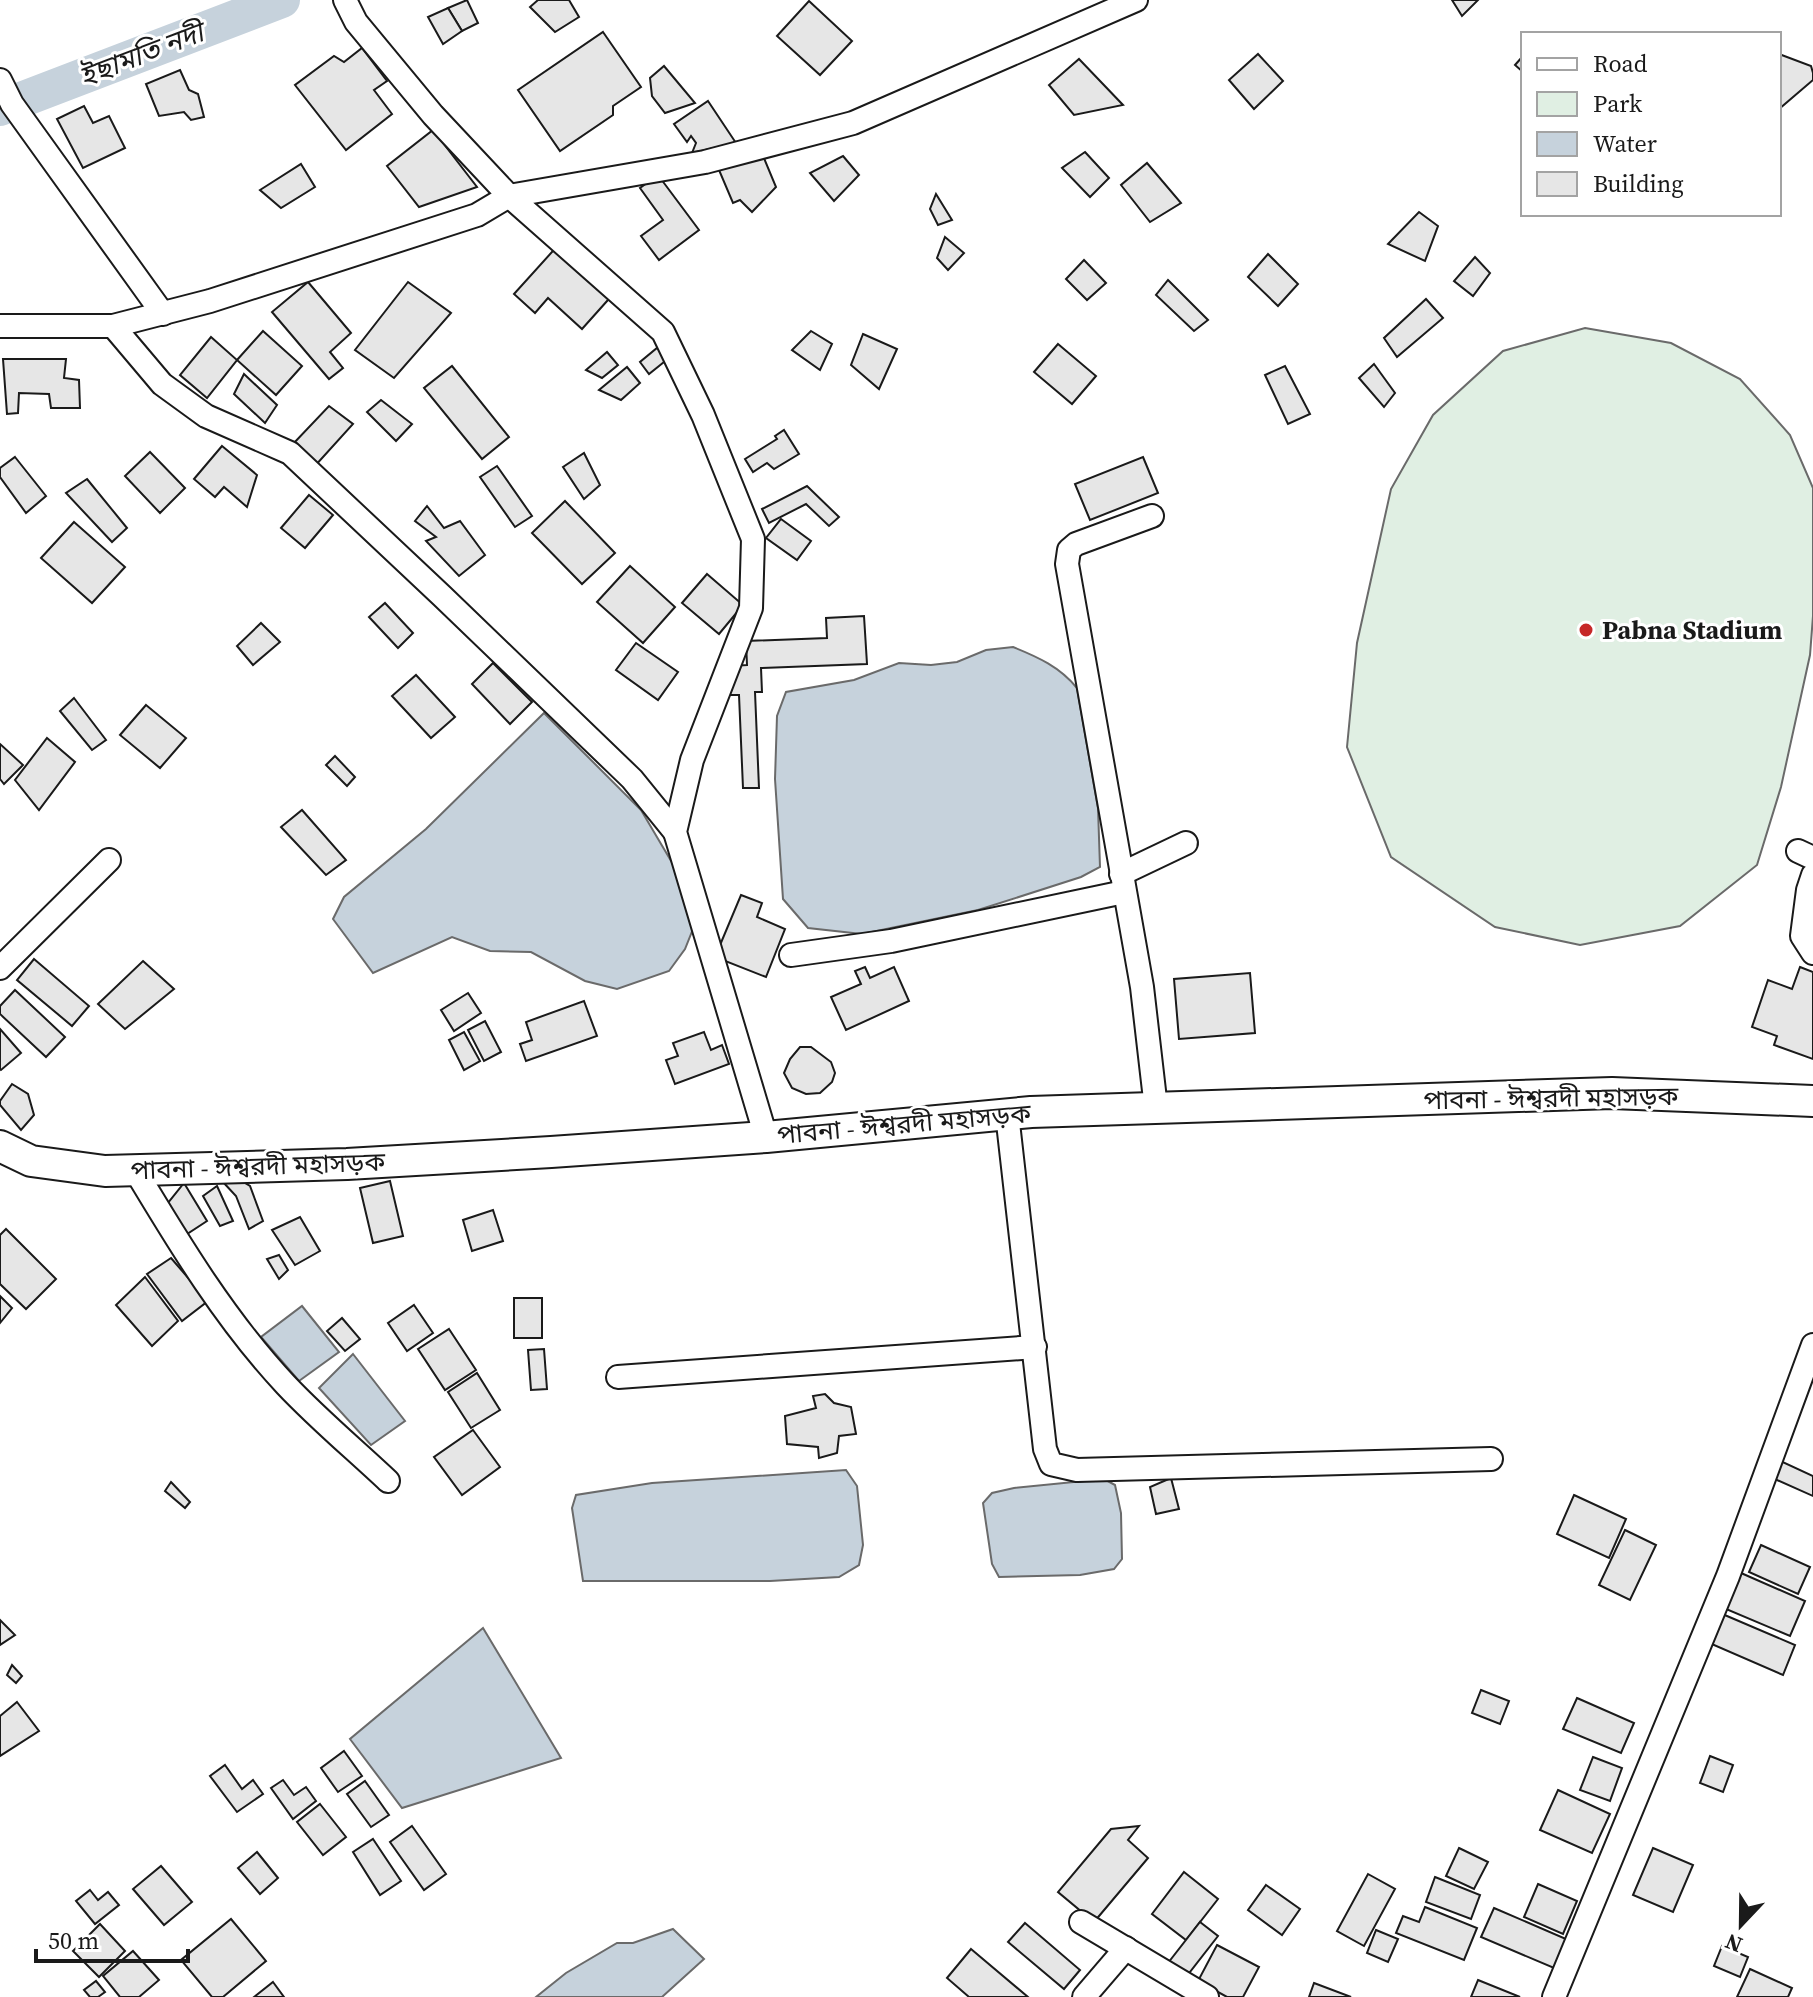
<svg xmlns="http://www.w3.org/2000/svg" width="1813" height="1997" viewBox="0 0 1813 1997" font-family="'Source Serif 4','Noto Sans Bengali',serif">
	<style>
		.green { fill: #e0efe3; stroke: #6a6a6a; stroke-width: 2 }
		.water { fill: #c6d2dc; stroke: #6a6a6a; stroke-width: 2 }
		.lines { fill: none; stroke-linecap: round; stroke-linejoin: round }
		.river { stroke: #c6d2dc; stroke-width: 36 }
		.building { fill: #e6e6e6; stroke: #1a1a1a; stroke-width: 2 }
		.minor-casing { stroke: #1a1a1a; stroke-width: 26 }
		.major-casing { stroke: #1a1a1a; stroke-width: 34 }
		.minor { stroke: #fff; stroke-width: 22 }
		.major { stroke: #fff; stroke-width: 30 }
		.poi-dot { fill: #c62828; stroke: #fff; stroke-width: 3 }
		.labels { text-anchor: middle; stroke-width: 6; stroke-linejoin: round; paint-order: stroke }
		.poi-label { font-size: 26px; font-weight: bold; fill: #1a1a1a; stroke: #fff; text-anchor: start }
		.street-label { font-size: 26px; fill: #1a1a1a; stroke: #fff }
		.water-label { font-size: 28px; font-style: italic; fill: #1a1a1a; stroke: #fff }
	</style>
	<rect width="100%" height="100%" fill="#fff"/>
	<path class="green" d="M1585 328 1671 343 1740 379 1790 435 1813 488V616L1810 655 1781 787 1757 865 1680 926 1580 945 1495 927 1391 857 1347 747 1357 643 1391 489 1433 415 1503 351Z"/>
	<g class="water">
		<path d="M1013 647C1038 657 1060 667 1077 688L1098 808 1100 867 1081 877 978 910 862 934 808 928 783 899 775 779 777 716 786 692 854 680 899 663 931 665 957 662 986 650Z"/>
		<path d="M544 713 641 810 677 871 693 929 685 949 669 971 617 989 585 981 531 952 490 951 452 937 373 973 333 919 344 897 426 829Z"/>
		<path d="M302 1306 339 1352 299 1381 261 1337Z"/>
		<path d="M353 1354 405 1421 371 1445 319 1388Z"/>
		<path d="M846 1470 857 1486 863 1545 859 1565 839 1577 770 1581H583L572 1508 576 1495 652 1483Z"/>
		<path d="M1104 1479 1115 1485 1121 1513 1122 1559 1114 1569 1080 1575 999 1577 992 1564 983 1503 992 1493 1014 1488Z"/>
		<path d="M483 1628 561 1758 402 1808 350 1739Z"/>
		<path d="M673 1929 704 1959 662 1997H536L566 1973 617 1943H633Z"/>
	</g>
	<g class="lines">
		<path class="river" d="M0 108 282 0"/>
	</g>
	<g class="building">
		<path d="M467 0 478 23 462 31 448 8Z"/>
		<path d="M538 0H569L579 17 555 32 530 7Z"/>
		<path d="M1452 0H1478L1462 16Z"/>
		<path d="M809 1 852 41 820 75 777 36Z"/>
		<path d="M448 8 462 31 443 44 428 17Z"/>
		<path d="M603 32 641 87 613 106V115L560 151 518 90Z"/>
		<path d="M362 48 387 81 374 90 392 114 346 150 295 85 334 56 344 62Z"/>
		<path d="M1258 54 1283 81 1254 109 1229 80Z"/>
		<path d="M1779 54 1811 66 1813 73V80L1779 109Z"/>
		<path d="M1523 56V72L1515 65Z"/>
		<path d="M1079 59 1123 105 1074 115 1049 85Z"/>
		<path d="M664 66 695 103 665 113 652 96 650 78Z"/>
		<path d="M180 70 189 90 198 94 204 117 191 120 184 112 159 116 146 84Z"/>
		<path d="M708 101 736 143 692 153 696 143 691 136 687 142 674 124Z"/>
		<path d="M84 106 93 123 109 116 125 148 83 168 57 119Z"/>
		<path d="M433 130 477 187 419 207 387 166Z"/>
		<path d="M761 151 776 187 752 212 740 200 733 203 719 170Z"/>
		<path d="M1085 152 1109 178 1090 197 1062 168Z"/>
		<path d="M843 156 859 175 834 201 810 173Z"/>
		<path d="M1147 163 1181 203 1150 222 1121 185Z"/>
		<path d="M301 164 315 187 281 208 260 190Z"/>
		<path d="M658 175 699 230 659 260 641 236 663 220 640 188Z"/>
		<path d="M936 194 952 220 938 225 930 209Z"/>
		<path d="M1419 212 1438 226 1425 261 1388 244Z"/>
		<path d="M945 237 964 253 948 270 937 258Z"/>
		<path d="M561 242 616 291 582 329 548 298 535 313 514 294Z"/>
		<path d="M1268 254 1298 284 1278 306 1248 277Z"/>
		<path d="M1475 257 1490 273 1473 296 1454 281Z"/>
		<path d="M1084 260 1106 283 1087 300 1066 279Z"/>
		<path d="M1168 280 1208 320 1194 331 1156 295Z"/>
		<path d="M308 282 351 333 330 352 343 368 329 379 272 312Z"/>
		<path d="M408 282 451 313 394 378 355 350Z"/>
		<path d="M1426 299 1443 318 1397 357 1384 338Z"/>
		<path d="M263 331 302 366 276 395 237 360Z"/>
		<path d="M811 331 832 344 820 370 792 350Z"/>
		<path d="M863 334 897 349 879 389 851 365Z"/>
		<path d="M211 337 237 360 207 398 180 375Z"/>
		<path d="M663 343 669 358 649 374 640 362Z"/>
		<path d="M1058 344 1096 376 1072 404 1034 372Z"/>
		<path d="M607 352 618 365 602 378 586 370Z"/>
		<path d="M3 359H66L64 378 79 380 80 408H51L49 394 19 393 18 413 7 414Z"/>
		<path d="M1374 364 1395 393 1384 407 1359 378Z"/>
		<path d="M452 366 509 437 482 459 424 388Z"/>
		<path d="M1285 366 1310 414 1288 424 1265 375Z"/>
		<path d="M627 367 640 383 621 400 599 390Z"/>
		<path d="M244 374 277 405 265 423 234 394Z"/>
		<path d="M381 400 412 424 396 441 367 412Z"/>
		<path d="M329 406 353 424 314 467 292 445Z"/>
		<path d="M784 430 799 454 774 469 767 463 753 472 745 459 777 439 775 436Z"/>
		<path d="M222 446 257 475 247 507 224 487 215 497 194 479Z"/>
		<path d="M150 452 185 488 160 513 125 476Z"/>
		<path d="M584 453 600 485 584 499 563 467Z"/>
		<path d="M15 457 46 496 26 513 0 477V468Z"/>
		<path d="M1143 457 1158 493 1090 520 1075 484Z"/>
		<path d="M497 466 532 516 515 527 480 477Z"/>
		<path d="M87 479 127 528 112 542 66 493Z"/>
		<path d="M807 486 839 517 829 526 806 504 769 523 762 509Z"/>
		<path d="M309 495 333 515 305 548 281 528Z"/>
		<path d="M565 501 615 553 582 584 532 533Z"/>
		<path d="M427 506 444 528 460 521 485 555 459 576 426 541 436 537 415 521Z"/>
		<path d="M781 519 811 541 797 560 766 538Z"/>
		<path d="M74 522 125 567 92 603 41 558Z"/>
		<path d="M630 566 675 607 643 643 597 602Z"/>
		<path d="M707 574 743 605 719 634 682 603Z"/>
		<path d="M385 603 413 633 398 648 369 617Z"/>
		<path d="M864 616 867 664 761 668 762 692H755L759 788H743L739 695H729L728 666 747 665 746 641 827 638 826 618Z"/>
		<path d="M261 623 280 642 253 665 237 646Z"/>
		<path d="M636 643 678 672 658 700 616 670Z"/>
		<path d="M493 663 532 702 510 724 472 684Z"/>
		<path d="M416 675 455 717 431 738 392 696Z"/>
		<path d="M74 698 106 740 92 750 60 711Z"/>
		<path d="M146 705 186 738 160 768 120 735Z"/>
		<path d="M47 738 75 762 39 810 15 780Z"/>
		<path d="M0 744 23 765 4 784 0 779Z"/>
		<path d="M335 756 355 777 347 786 326 765Z"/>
		<path d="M302 810 346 860 326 875 281 827Z"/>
		<path d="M741 895 762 903 757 917 785 929 766 977 715 957Z"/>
		<path d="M34 959 89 1006 72 1026 17 980Z"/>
		<path d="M143 961 174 989 125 1029 98 1004Z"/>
		<path d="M865 967 870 978 894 967 909 1001 846 1030 831 997 861 984 855 971Z"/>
		<path d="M1800 967 1813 972V1059L1774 1045 1777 1036 1752 1027 1768 980 1792 989Z"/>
		<path d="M1250 973 1255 1033 1179 1039 1174 979Z"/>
		<path d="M15 990 65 1037 46 1057 0 1014V1006Z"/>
		<path d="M468 993 481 1013 454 1031 441 1010Z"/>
		<path d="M584 1001 597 1036 526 1061 520 1044 532 1040 526 1022Z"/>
		<path d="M485 1021 501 1052 484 1061 468 1030Z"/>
		<path d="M0 1029 21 1053 1 1070 0 1069Z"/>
		<path d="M464 1032 480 1061 464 1070 449 1040Z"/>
		<path d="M704 1032 711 1050 722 1045 729 1064 675 1084 666 1060 678 1056 673 1043Z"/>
		<path d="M800 1047H811L831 1062 835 1073 832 1082 820 1093 806 1094 792 1088 784 1073 790 1059Z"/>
		<path d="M12 1084 28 1094 34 1115 21 1130 0 1105V1101Z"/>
		<path d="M228 1173 250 1186 263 1221 249 1229 236 1196 223 1182Z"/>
		<path d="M390 1181 403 1236 373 1243 360 1188Z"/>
		<path d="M184 1183 207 1221 184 1236 168 1203Z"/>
		<path d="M217 1186 233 1221 220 1226 203 1196Z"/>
		<path d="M493 1210 503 1241 472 1251 463 1220Z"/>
		<path d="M300 1217 320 1251 295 1265 272 1230Z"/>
		<path d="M6 1229 56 1279 26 1309 0 1284V1235Z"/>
		<path d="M279 1255 288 1270 279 1279 267 1259Z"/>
		<path d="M171 1258 208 1301 182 1321 147 1274Z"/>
		<path d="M145 1277 178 1321 152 1346 116 1305Z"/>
		<path d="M0 1296 12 1308 0 1323Z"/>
		<rect x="514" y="1298" width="28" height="40"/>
		<path d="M414 1305 433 1333 407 1351 388 1323Z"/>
		<path d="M342 1318 360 1339 345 1351 327 1331Z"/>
		<path d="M449 1329 476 1370 445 1390 418 1349Z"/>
		<path d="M544 1349 547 1389 531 1390 528 1350Z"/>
		<path d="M477 1373 500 1410 471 1428 448 1392Z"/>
		<path d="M825 1394 834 1403 851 1407 856 1434 839 1436 837 1453 819 1458 818 1447 787 1444 785 1416 816 1408 813 1396Z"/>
		<path d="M473 1430 500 1467 462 1495 434 1457Z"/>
		<path d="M1776 1459 1813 1476V1496L1768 1476Z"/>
		<path d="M1171 1478 1179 1509 1156 1514 1150 1487Z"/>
		<path d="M171 1482 190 1502 185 1508 165 1491Z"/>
		<path d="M1574 1495 1626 1519 1609 1558 1557 1534Z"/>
		<path d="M1625 1530 1656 1545 1630 1600 1599 1585Z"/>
		<path d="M1761 1545 1810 1567 1798 1594 1749 1572Z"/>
		<path d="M1741 1573 1805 1601 1790 1636 1726 1609Z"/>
		<path d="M1720 1613 1795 1645 1783 1675 1707 1642Z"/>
		<path d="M0 1620 15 1635 0 1645Z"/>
		<path d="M12 1665 22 1676 16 1683 7 1675Z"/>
		<path d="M1481 1690 1509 1701 1500 1724 1472 1713Z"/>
		<path d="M1577 1698 1634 1723 1621 1753 1563 1729Z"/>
		<path d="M17 1702 39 1731 0 1756V1716Z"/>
		<path d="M344 1751 362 1776 338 1792 321 1768Z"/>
		<path d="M1710 1756 1733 1765 1723 1792 1700 1783Z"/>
		<path d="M1593 1757 1622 1768 1610 1801 1580 1790Z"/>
		<path d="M225 1765 242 1789 253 1780 263 1794 237 1812 210 1776Z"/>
		<path d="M283 1780 294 1795 306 1787 316 1801 293 1819 271 1788Z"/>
		<path d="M365 1781 389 1815 371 1827 347 1794Z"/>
		<path d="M1558 1790 1610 1814 1592 1853 1540 1830Z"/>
		<path d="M320 1804 346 1837 323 1855 297 1822Z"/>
		<path d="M412 1826 446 1874 424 1890 390 1842Z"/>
		<path d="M1139 1826 1128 1840 1148 1858 1094 1922 1058 1892 1111 1829Z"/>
		<path d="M373 1839 401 1881 380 1895 353 1852Z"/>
		<path d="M1459 1848 1488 1862 1474 1889 1446 1876Z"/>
		<path d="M1653 1848 1693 1865 1673 1912 1633 1895Z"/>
		<path d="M257 1852 278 1878 260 1894 238 1868Z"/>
		<path d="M161 1866 192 1902 164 1925 133 1889Z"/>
		<path d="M1184 1872 1218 1899 1186 1940 1152 1914Z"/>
		<path d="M1368 1874 1395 1889 1364 1946 1337 1931Z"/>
		<path d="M1435 1877 1480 1895 1471 1919 1426 1902Z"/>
		<path d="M1538 1884 1577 1901 1563 1934 1524 1917Z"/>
		<path d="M1266 1885 1300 1909 1282 1935 1248 1910Z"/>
		<path d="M90 1890 98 1900 108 1892 119 1905 95 1924 76 1901Z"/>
		<path d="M1425 1907 1477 1928 1464 1960 1396 1933 1403 1916 1419 1922Z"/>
		<path d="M1494 1908 1566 1939 1554 1968 1481 1937Z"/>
		<path d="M231 1919 266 1961 223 1997H212L181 1960Z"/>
		<path d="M1200 1922 1218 1936 1186 1977 1168 1963Z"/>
		<path d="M1025 1923 1080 1970 1064 1989 1008 1942Z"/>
		<path d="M100 1924 125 1951 99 1977 73 1951Z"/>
		<path d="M1376 1930 1398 1939 1388 1962 1367 1953Z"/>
		<path d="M1217 1945 1259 1967 1243 1997H1227L1198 1981Z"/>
		<path d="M1722 1946 1748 1957 1740 1977 1714 1966Z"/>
		<path d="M971 1949 1028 1997H969L947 1978Z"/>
		<path d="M133 1951 159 1980 139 1997H120L103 1976Z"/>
		<path d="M1750 1969 1792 1988 1788 1997H1737Z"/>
		<path d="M1478 1980 1520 1997H1471Z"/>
		<path d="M96 1981 105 1992 98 1997H90L84 1990Z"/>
		<path d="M273 1982 284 1997H254Z"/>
		<path d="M1314 1983 1351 1997H1309Z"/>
	</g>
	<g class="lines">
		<defs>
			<g id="minor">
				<path d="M345 0 356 22 433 115 509 196 663 332 703 415 753 539 751 608 692 760 675 832 766 1137"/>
				<path d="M0 80 12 104 163 314"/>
				<path d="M0 326H113L210 301 477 215 509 196 705 162 853 123 1136 0"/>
				<path d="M113 326 162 384 206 416 290 453 442 596 632 779 675 832"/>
				<path d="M1152 516 1076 544 1069 550 1067 564 1142 987 1156 1108"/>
				<path d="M1798 851 1813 858"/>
				<path d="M1121 874 1186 843"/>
				<path d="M1813 875 1808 890 1802 936 1813 953"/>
				<path d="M791 955 891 941 1124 892"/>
				<path d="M0 968 109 860"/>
				<path d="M1007 1114 1045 1449 1051 1464 1077 1470 1491 1459"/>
				<path d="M135 1170C180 1245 226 1321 286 1385 318 1419 354 1449 388 1481"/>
				<path d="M618 1377 1035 1347"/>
				<path d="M1081 1922 1207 1997"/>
				<path d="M1084 1997 1126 1948"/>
				<path d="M1554 1997 1728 1576 1813 1345"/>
			</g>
			<path id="major" d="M0 1146 31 1161 105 1171 347 1164 551 1152 766 1137 1031 1112 1612 1093 1813 1101"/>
		</defs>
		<use href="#minor" class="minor-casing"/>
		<use href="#major" class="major-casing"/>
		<use href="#minor" class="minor"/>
		<use href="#major" class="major"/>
	</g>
	<circle class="poi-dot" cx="1586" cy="630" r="8"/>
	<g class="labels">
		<g class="poi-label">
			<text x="1602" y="639">Pabna Stadium</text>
		</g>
		<g class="street-label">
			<text transform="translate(1551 1098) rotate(-1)" y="9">পাবনা - ঈশ্বরদী মহাসড়ক</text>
			<text transform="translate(904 1124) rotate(-5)" y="9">পাবনা - ঈশ্বরদী মহাসড়ক</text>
			<text transform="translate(258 1166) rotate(-2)" y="9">পাবনা - ঈশ্বরদী মহাসড়ক</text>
		</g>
		<g class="water-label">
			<text transform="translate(141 54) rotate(-21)" y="10">ইছামতি নদী</text>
		</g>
	</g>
	<rect x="1521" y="32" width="260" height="184" fill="#ffffff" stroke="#a3a3a3" stroke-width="2"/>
	<rect x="1537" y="58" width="40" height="12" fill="#ffffff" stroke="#a3a3a3" stroke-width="2"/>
	<text x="1593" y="72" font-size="24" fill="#1a1a1a">Road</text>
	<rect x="1537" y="92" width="40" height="24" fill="#e0efe3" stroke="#a3a3a3" stroke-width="2"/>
	<text x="1593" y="112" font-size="24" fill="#1a1a1a">Park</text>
	<rect x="1537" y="132" width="40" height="24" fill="#c6d2dc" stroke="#a3a3a3" stroke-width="2"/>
	<text x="1593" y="152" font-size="24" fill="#1a1a1a">Water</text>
	<rect x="1537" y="172" width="40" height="24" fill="#e6e6e6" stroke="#a3a3a3" stroke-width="2"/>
	<text x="1593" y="192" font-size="24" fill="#1a1a1a">Building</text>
	<g transform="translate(1741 1925) rotate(202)" stroke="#ffffff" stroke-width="6" paint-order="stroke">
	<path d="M0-6L14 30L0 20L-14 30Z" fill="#1a1a1a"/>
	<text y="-12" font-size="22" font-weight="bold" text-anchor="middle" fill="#1a1a1a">N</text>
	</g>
	<path d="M36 1949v12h152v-12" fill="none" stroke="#1a1a1a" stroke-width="4"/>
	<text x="48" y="1949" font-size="24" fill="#1a1a1a" stroke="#ffffff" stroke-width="6" paint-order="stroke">50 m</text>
</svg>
